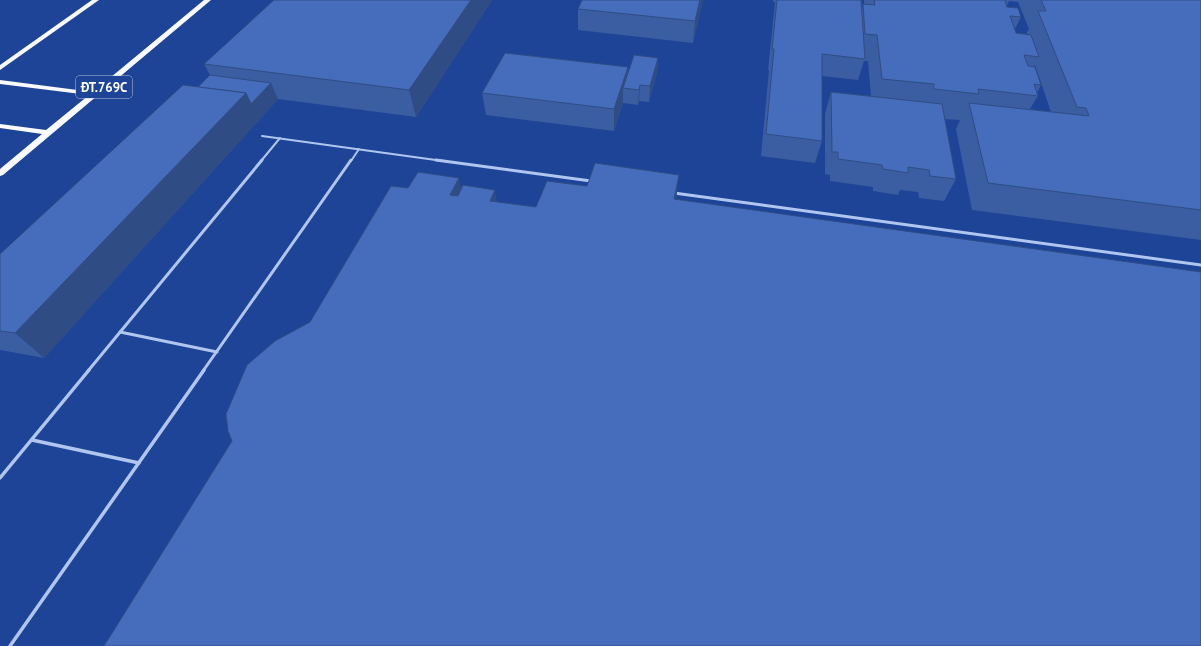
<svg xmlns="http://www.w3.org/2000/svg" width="1201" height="646" viewBox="0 0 1201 646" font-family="'PT Sans',sans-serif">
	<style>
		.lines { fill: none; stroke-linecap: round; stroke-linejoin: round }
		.lane-far2 { stroke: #b0c6ef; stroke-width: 2 }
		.lane-far1 { stroke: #b0c6ef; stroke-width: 3 }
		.lane { stroke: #b0c6ef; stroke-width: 3.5 }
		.primary { fill: #f9faff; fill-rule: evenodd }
		.wall { fill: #3b5ea2; fill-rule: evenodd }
		.shaded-wall { fill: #304c84 }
		.building { fill: #456dbc; stroke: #304c84 }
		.labels { text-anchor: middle; stroke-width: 4; stroke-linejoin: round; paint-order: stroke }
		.shield { fill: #1d4496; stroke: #bbc7e0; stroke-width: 1 }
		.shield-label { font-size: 13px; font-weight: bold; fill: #fff }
	</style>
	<rect width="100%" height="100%" fill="#1d4496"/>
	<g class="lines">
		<g class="lane-far2">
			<path d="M262 136 443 161"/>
			<path d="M261 161 280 138"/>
			<path d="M351 161 359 149"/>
		</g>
		<g class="lane-far1">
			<path d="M436 160 591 181"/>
			<path d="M674 193 1201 265"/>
			<path d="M120 332 217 352"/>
			<path d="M88 371 262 160"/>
			<path d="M203 371 351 160"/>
		</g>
		<g class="lane">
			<path d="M32 440 139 463"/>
			<path d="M0 478 89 370"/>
			<path d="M10 646 204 370"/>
		</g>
		<g class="primary">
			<path d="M92 0H99L0 70V65Z"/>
			<path d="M204 0H211L3 175 0 176V169L42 134 0 128V124L46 130 89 95 0 84V80L93 92Z"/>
		</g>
	</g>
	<g class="wall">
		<path d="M274 0H492L416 117 278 99 44 358 0 350V254L198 87 210 75 204 64Z"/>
		<path d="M582 0H703L693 43 578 30V9Z"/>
		<path d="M773 0H861L862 9 863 4H864V0H1201V240L972 210 956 129 960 120 944 119 956 179 944 201 919 198 918 192 900 190 898 195 873 191V187L830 181V175L825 174V114L831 92 871 96 868 61H864L858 80 822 76V141L815 163 761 156 769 70H768L775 2H773ZM1009 1 1018 2 1029 29 1026 34 1016 33 1015 29 1021 17 1007 7V6ZM1035 65 1051 112 1030 109 1038 96 1037 93 1041 85 1034 67Z"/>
		<path d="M658 58 657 73 649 102 639 101 638 105 623 103 614 131 486 115 482 93 628 67V74Z"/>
	</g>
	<g class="shaded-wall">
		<path d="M471 0H492L416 117 409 90Z"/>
		<path d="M700 0H703L693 43 695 21Z"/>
		<path d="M658 58 657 73 649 102 650 86Z"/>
		<path d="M628 67 627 88H623V103L614 131V109Z"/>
		<path d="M271 83 278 99 44 358 15 333 246 93Z"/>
		<path d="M640 85 639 101 638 105 639 90Z"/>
		<path d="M679 175 676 202 674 199Z"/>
		<path d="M459 178 465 205 450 195Z"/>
		<path d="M495 190 499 216 490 201Z"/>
	</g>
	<g class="building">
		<path d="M274 0H471L409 90 204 64Z"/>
		<path d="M582 0H700L695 21 578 9Z"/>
		<path d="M777 0H861L865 59 822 54V141L766 134 774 49H772Z"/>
		<path d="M874 0H1005L1007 7 1018 8 1021 17 1010 16 1016 33 1031 35 1039 57 1024 55 1028 66 1035 67 1041 85 1034 84 1038 96 978 89 979 94 934 89V84L882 79 877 35 865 34 863 4 875 5Z"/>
		<path d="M1041 0H1201V210L988 183 969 103 1089 116 1086 108 1077 107 1038 11H1046Z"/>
		<path d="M505 53 628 67 614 109 482 93Z"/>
		<path d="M634 55 658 58 650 86 640 85 639 90 623 88Z"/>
		<path d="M210 75 271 83 251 104 246 93 198 87Z"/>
		<path d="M183 85 246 93 15 333 0 331V254Z"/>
		<path d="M831 92 942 104 956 179 930 176 929 170 908 167V173L883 169 882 165 838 159V152H832Z"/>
		<path d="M595 163 679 175 674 199 1201 272V646H104L232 441 228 431 226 414 247 365 275 341 310 322 391 186 408 188 418 172 459 178 450 195 458 196 463 185 495 190 490 201 536 207 547 181 587 186Z"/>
	</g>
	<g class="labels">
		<rect class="shield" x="76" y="76" width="56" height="22" rx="3"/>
		<g class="shield-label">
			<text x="104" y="92">ĐT.769C</text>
		</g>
	</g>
</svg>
